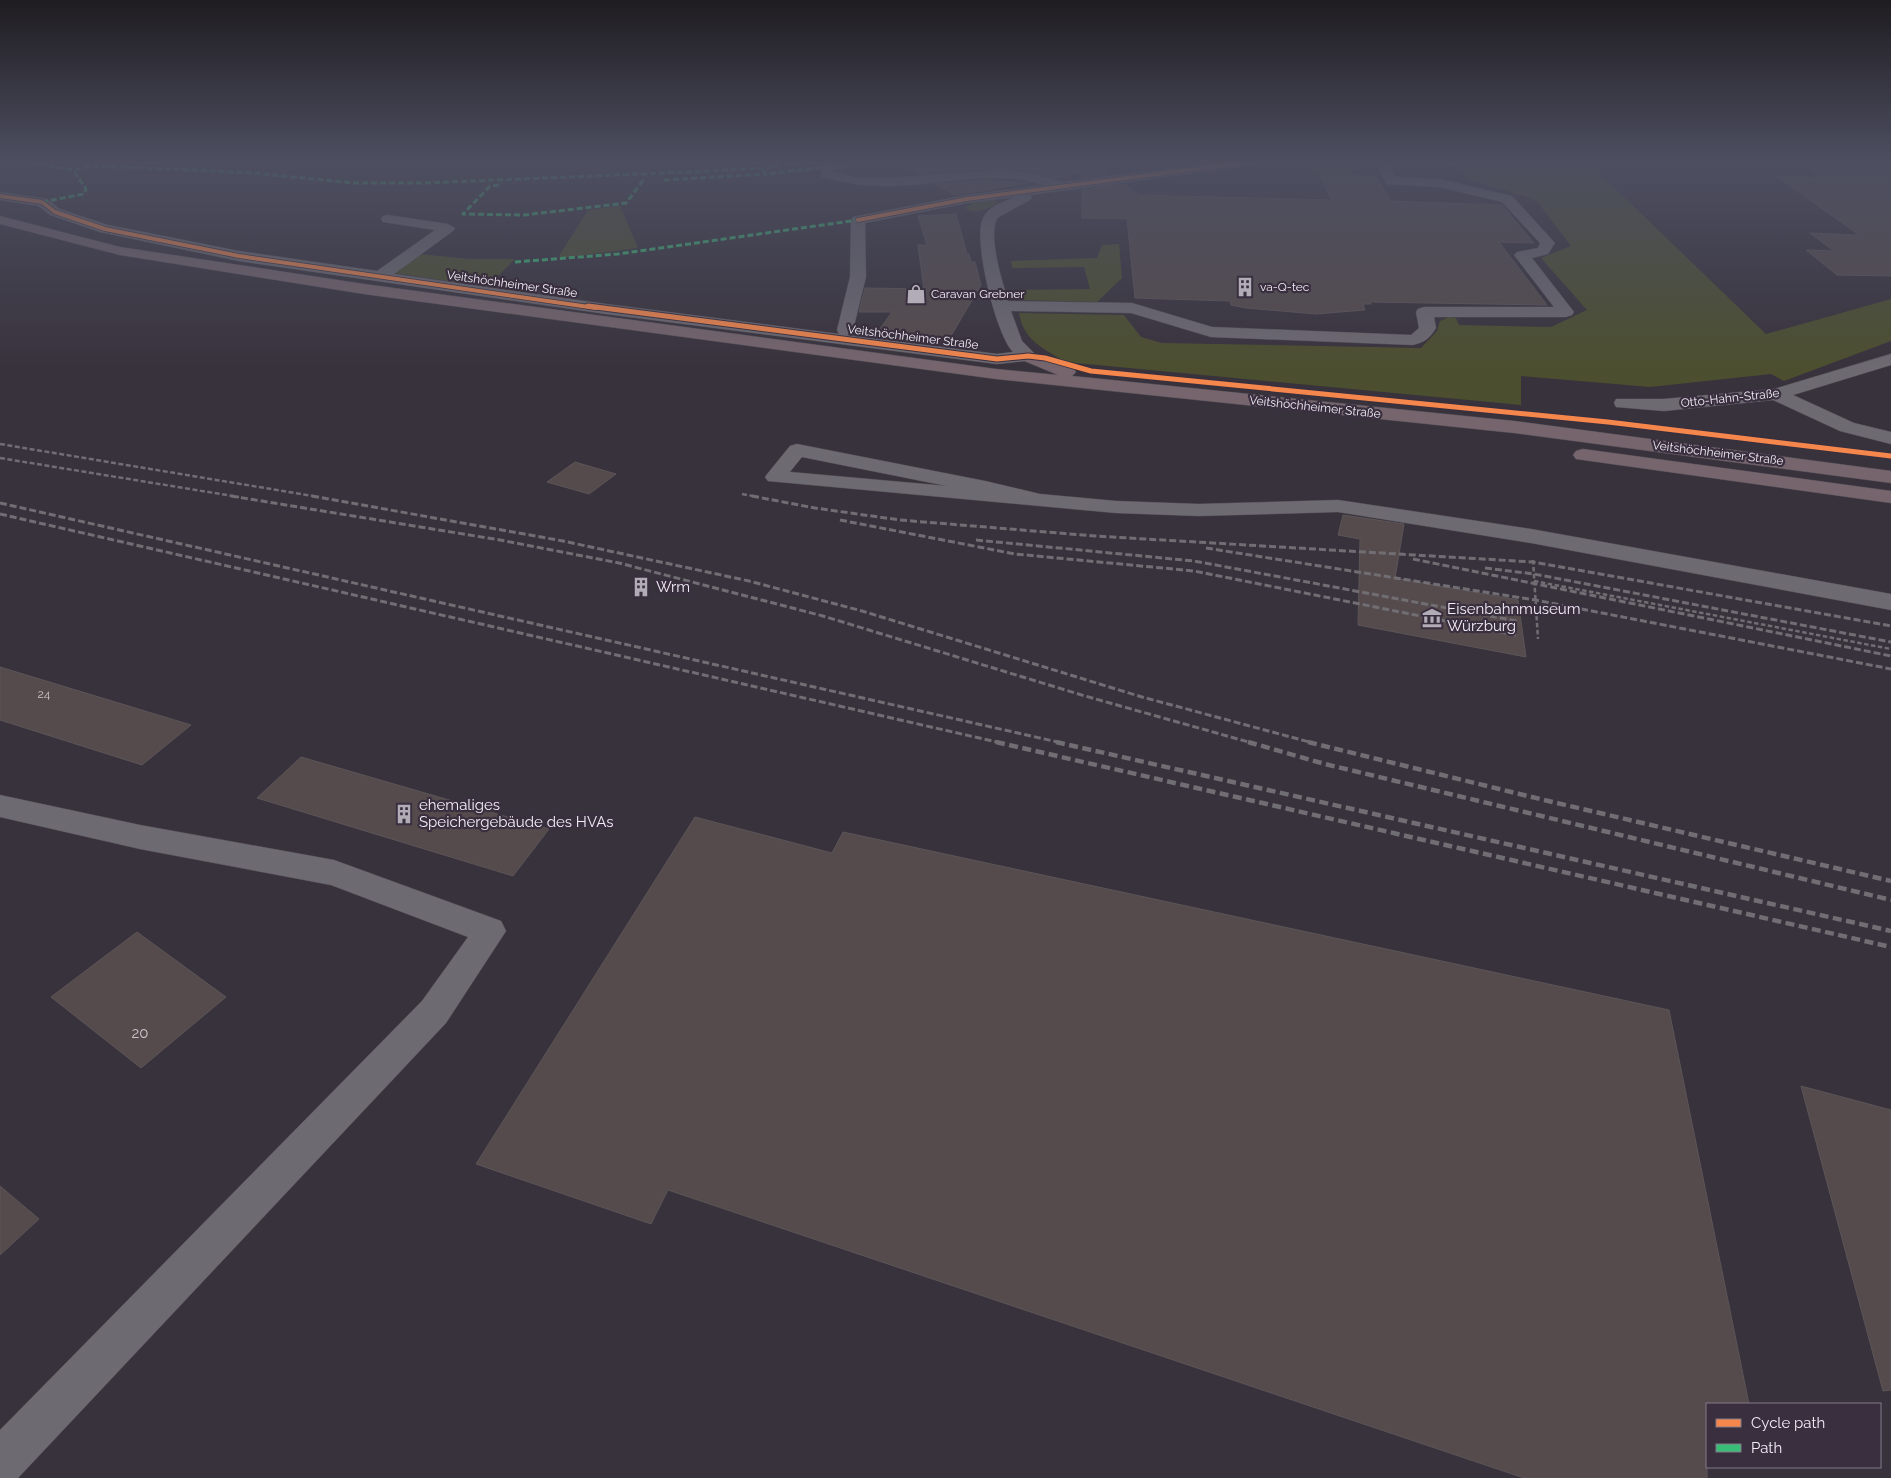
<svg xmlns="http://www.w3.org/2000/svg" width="1891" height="1478" viewBox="0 0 1891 1478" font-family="Raleway,sans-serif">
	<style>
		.green { fill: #4c4f2f }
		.building { fill: #554b4c; stroke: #5c5558 }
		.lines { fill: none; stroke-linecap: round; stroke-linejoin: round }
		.minor-casing { stroke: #524e55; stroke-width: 1 }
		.highway-casing { stroke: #524e55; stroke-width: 1 }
		.path { stroke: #706d73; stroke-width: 2.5; stroke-dasharray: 4.5 2.5; stroke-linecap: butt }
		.minor { fill: #6e6a72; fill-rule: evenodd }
		.highway { fill: #76656d; fill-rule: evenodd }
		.rail-far2 { stroke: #706d73; stroke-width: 2.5; stroke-dasharray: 5 2.5; stroke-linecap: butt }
		.rail-far1 { stroke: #706d73; stroke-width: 3; stroke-dasharray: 7 3; stroke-linecap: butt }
		.rail { stroke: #706d73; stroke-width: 4.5; stroke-dasharray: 9 4.5; stroke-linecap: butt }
		.quiet { stroke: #3abd76; stroke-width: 3; stroke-dasharray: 6 3; stroke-linecap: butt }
		.cycleway-far1-casing { stroke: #392f3f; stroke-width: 5.5 }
		.cycleway-casing { stroke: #392f3f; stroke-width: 7 }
		.cycleway-far1 { stroke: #f5874c; stroke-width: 4 }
		.cycleway { stroke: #f5874c; stroke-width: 5 }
		.labels { text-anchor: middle; stroke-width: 4.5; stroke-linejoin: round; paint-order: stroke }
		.far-street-label { font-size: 12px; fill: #f2edf7; stroke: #392f3f }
		.far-poi-label { font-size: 12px; fill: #f2edf7; stroke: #392f3f; text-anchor: start }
		.number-label { font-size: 12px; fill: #cbc4cc }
		.poi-label { font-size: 15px; fill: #f2edf7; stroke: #392f3f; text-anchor: start }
		.near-number-label { font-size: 15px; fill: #cbc4cc }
	</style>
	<rect width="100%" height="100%" fill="#38323c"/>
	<g class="green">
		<path d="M1326 161H1371L1352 167 1354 176 1309 173Z"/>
		<path d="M1551 163 1594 168 1766 334 1891 299V341L1784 381 1771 374 1650 387 1521 376V405L1065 362C1042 347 1024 341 1019 313L1124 315 1141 337 1162 343 1421 348 1437 331 1440 321 1449 317 1456 318 1459 325 1551 327 1587 310 1541 258 1571 246 1536 200 1467 179 1458 166Z"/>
		<path d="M992 199 998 203C987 209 976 216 965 208L974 202Z"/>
		<path d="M620 206 638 248 563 258 559 256 588 210Z"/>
		<path d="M1119 244 1122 278 1097 302 1017 300 1016 290 1090 289 1084 267 1012 268 1011 261 1097 258 1102 245Z"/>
		<path d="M419 254 470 259H515L487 287 394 273Z"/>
	</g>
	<g class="building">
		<path d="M894 161H1077L1079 173 1055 178 1030 171 1001 168 917 174Z"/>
		<path d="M1081 161H1091L1110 174 1081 178Z"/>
		<path d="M1797 161H1891V276L1837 275 1806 250 1834 251 1810 233 1859 235 1776 176 1822 178Z"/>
		<path d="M1319 175 1376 176 1391 201 1502 205 1534 243 1499 242 1547 305 1370 302 1371 304H1363L1365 310 1316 314 1246 308 1231 305 1230 301 1135 298 1127 219 1082 218V190L1124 184 1139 195 1332 200Z"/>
		<path d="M984 180 1028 183 955 195 935 184Z"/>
		<path d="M956 214 967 254H969L971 262H975L981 285 948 341 929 339 927 343 874 337 892 312H859L865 288 924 289 918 245H927L918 216Z"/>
		<path d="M575 462 616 474 589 494 547 482Z"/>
		<path d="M1343 515 1404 524 1395 578 1518 600 1526 657 1358 625 1360 539 1338 535Z"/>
		<path d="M0 667 191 725 142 765 0 720Z"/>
		<path d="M301 757 549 829 513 876 257 798Z"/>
		<path d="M695 817 832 853 843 832 1669 1010 1749 1404H1707V1478H1524L668 1190 651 1224 476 1164Z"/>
		<path d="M137 932 226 997 141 1068 51 997Z"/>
		<path d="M1801 1086 1891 1110V1390L1883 1391Z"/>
		<path d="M0 1186 39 1219 0 1255Z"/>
	</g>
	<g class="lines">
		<defs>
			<g id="minor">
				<path d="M839 161H865L863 164 834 170V172L855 177 884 178 1001 170 1030 173 1063 182 1226 161H1262L1256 165 1030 195 1032 197 1030 200 997 218C988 238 1002 280 1008 301L1132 303 1212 327 1411 335 1419 328 1416 312 1418 309 1424 307H1554L1514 255 1517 252 1538 248 1540 243 1502 202 1440 187 1386 184 1377 163 1378 161H1521L1515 165 1391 167 1396 177 1440 179 1512 196 1555 243 1548 254 1532 258 1574 312 1572 315 1566 317H1434L1436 328C1430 338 1425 342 1413 345L1211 337 1131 313 1011 311 1022 341 1037 356 1034 360 997 364 606 314 239 261 100 232 50 215 38 206 0 200V192L47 199 60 209 108 225 239 251 377 271 435 230 383 222 381 219 383 216 388 215 448 224 455 228 453 231 394 274 606 304 839 334 837 330 850 277 851 220 853 217 967 195 1044 185C991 168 937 187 883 186 862 186 843 182 822 177L821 174 823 164ZM1015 197C1003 202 986 207 982 221 974 243 996 335 1013 352L997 354 847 335 853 330 866 277 865 223 967 203Z"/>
				<path d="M1891 354V365L1793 395 1854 423 1891 432V444L1840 431 1773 400 1664 411 1616 407 1614 403 1616 399H1664L1774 389Z"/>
				<path d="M797 444 985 481 1040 494 1116 501 1199 504 1338 500 1531 529 1891 594V610L1531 543 1338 512 1199 516 1116 513 768 481 765 477 768 473 790 446ZM802 457 947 486 790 472Z"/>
				<path d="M0 795 140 825 334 860 501 921 506 931 446 1023 18 1478H0V1430L422 1001 468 937 331 885 140 849 0 817Z"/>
			</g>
			<g id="highway">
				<path d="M0 216 120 247 364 284 996 369 1058 375 1022 360 1019 356 1022 352 1028 351 1073 368 1076 372 1072 376 1514 421 1891 471V483L1514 433 996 379 364 294 120 255 0 224Z"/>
				<path d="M1583 449 1891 491V503L1576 459 1573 455 1576 451Z"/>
			</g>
		</defs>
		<use href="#minor" class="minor-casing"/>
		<use href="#highway" class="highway-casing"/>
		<g class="path">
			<path d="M1533 560 1538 639"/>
			<path d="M1534 581 1891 649"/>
		</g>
		<use href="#minor" class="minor"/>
		<use href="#highway" class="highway"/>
		<g class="rail-far2">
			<path d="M0 444 319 497"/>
			<path d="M0 458 239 497"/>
			<path d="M742 494 758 497"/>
		</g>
		<g class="rail-far1">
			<path d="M231 496 500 540 619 563 823 616 1085 696 1252 743"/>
			<path d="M312 496 563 541 749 581 862 611 1142 697 1313 743"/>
			<path d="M752 496 815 508 900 520 1095 536 1533 562 1891 626"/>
			<path d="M0 503 1062 743"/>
			<path d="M0 514 1001 743"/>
			<path d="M840 520 1015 554 1194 571 1516 635"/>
			<path d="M976 540 1194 561 1517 621"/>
			<path d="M1206 548 1535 600 1891 669"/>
			<path d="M1413 559 1891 656"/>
			<path d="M1485 568 1534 574 1891 642"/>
		</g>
		<g class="rail">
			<path d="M996 742 1891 947"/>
			<path d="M1056 742 1891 931"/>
			<path d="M1248 742 1325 764 1891 900"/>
			<path d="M1308 742 1544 800 1891 881"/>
		</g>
		<g class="quiet">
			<path d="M22 161 73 170 90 166 175 169 253 173 355 183H424L710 171 761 168 815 161"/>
			<path d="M763 170 766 174 828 167"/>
			<path d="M664 180 766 174"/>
			<path d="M499 185 490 186 463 214 524 215 626 203 645 178"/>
			<path d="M42 202 84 194 86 189 73 170"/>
			<path d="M515 262 618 254 858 220"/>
		</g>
		<defs>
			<g id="cycleway-far1">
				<path d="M0 196 42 202 55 212 105 229 239 256 596 308"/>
				<path d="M858 220 967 199 1256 161"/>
			</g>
			<path id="cycleway" d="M588 306 997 359 1028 356 1045 358 1091 371 1608 422 1891 456"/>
		</defs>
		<use href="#cycleway-far1" class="cycleway-far1-casing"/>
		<use href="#cycleway" class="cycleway-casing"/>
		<use href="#cycleway-far1" class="cycleway-far1"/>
		<use href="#cycleway" class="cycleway"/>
	</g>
	<linearGradient id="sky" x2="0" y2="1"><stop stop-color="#1f1c21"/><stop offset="0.44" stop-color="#4d4f61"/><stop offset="1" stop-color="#4d4f61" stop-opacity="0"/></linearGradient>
	<rect width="1891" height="368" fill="url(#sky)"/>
	<defs>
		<symbol id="building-bare" viewBox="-9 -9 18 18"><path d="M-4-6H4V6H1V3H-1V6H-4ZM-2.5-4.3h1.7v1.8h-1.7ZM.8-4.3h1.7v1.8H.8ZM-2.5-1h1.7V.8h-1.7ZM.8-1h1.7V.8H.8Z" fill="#b1acb6" stroke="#392f3f" stroke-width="2.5" paint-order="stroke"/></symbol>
		<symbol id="shop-bare" viewBox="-9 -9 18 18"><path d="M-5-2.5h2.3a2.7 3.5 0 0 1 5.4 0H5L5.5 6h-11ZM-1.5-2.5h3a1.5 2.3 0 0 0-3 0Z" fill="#b1acb6" stroke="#392f3f" stroke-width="2.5" paint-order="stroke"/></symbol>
		<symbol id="museum-bare" viewBox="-9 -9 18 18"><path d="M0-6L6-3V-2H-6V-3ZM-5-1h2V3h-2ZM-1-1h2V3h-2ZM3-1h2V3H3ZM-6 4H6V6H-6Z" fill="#b1acb6" stroke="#392f3f" stroke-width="2.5" paint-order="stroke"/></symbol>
	</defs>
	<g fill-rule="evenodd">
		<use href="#building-bare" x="1231" y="273" width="28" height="28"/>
		<use href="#shop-bare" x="902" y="280" width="28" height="28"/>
		<use href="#building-bare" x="627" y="573" width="28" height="28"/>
		<use href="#museum-bare" x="1418" y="604" width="28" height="28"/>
		<use href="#building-bare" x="390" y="800" width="28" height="28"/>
	</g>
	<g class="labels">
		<g class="far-street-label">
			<text transform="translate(512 284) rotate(8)" y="4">Veitshöchheimer Straße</text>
			<text transform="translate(913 337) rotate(7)" y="4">Veitshöchheimer Straße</text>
			<text transform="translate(1730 398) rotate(-6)" y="4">Otto-Hahn-Straße</text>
			<text transform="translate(1315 407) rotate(6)" y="4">Veitshöchheimer Straße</text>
			<text transform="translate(1718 453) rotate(7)" y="4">Veitshöchheimer Straße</text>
		</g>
		<g class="far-poi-label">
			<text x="1260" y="291">va-Q-tec</text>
			<text x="931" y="298">Caravan Grebner</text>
		</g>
		<g class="number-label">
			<text x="44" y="698">24</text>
		</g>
		<g class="poi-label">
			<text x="656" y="592">Wrm</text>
			<text x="1447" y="614">Eisenbahnmuseum<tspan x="1447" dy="17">Würzburg</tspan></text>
			<text x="419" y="810">ehemaliges<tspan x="419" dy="17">Speichergebäude des HVAs</tspan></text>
		</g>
		<g class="near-number-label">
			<text x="140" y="1038">20</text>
		</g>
	</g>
	<rect x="1706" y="1403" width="175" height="65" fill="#392f3f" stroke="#837b89"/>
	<rect x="1716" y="1419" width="25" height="8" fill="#f5874c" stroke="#837b89"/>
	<text x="1751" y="1428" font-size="15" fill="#f2edf7">Cycle path</text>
	<rect x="1716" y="1444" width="25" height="8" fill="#3abd76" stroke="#837b89"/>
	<text x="1751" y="1453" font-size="15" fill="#f2edf7">Path</text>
</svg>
